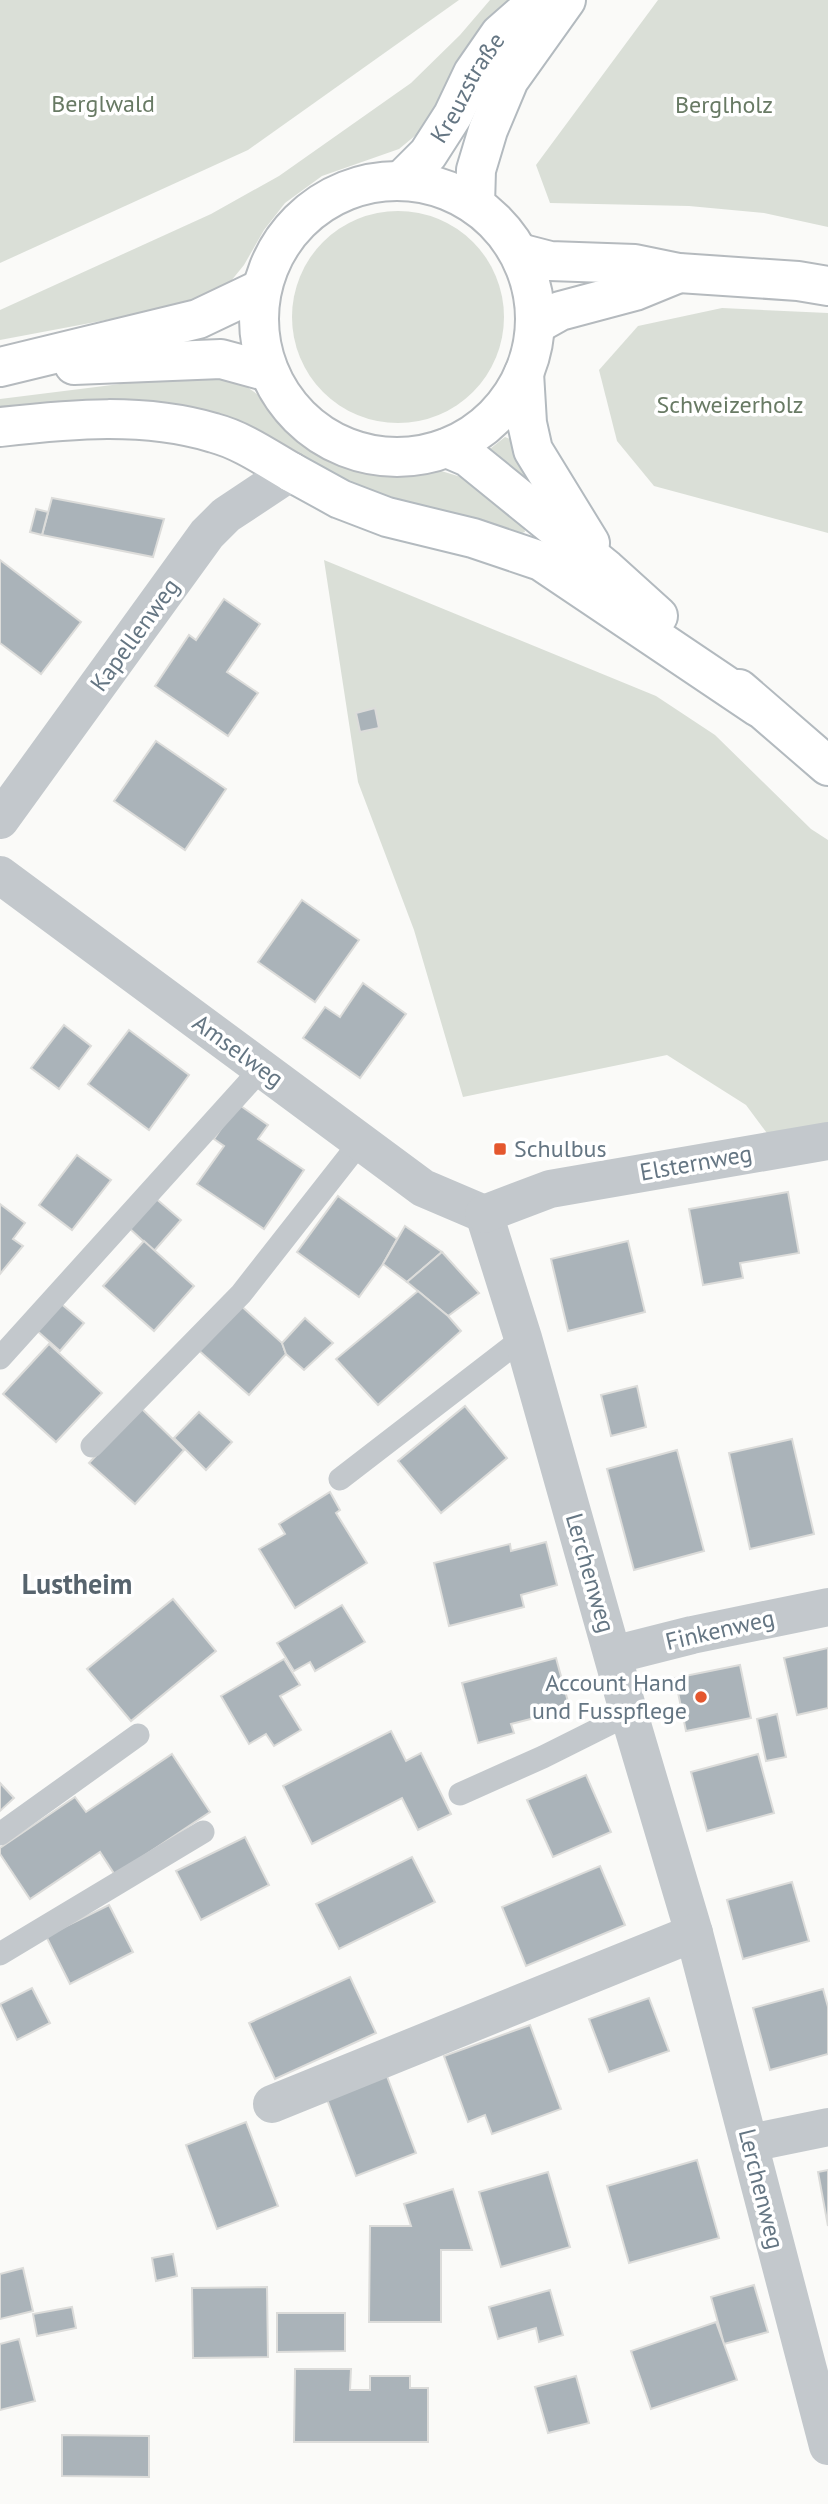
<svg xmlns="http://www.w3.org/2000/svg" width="828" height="2504" viewBox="0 0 828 2504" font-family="'PT Sans',sans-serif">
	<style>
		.green { fill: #dadfd7 }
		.building { fill: #aab3b9; stroke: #dcdcda; stroke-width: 2 }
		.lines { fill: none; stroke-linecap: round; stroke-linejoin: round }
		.secondary-casing { stroke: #b3babf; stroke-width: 42 }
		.primary-casing { stroke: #b5babe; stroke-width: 42 }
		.lane { stroke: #c3c8cc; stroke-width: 23 }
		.street { stroke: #c3c8cc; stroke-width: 38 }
		.secondary { stroke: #fff; stroke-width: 38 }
		.primary { stroke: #fff; stroke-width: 38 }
		.poi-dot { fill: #e4572e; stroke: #fff; stroke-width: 2.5 }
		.labels { text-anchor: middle; stroke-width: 7; stroke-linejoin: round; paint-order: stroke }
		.street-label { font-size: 24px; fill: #657683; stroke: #fff }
		.park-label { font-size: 24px; fill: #687a64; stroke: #fff }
		.poi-label { font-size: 24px; fill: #657683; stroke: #fff; text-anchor: start }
		.quarter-label { font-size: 28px; font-weight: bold; fill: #57646e; stroke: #fff }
	</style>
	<rect width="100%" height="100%" fill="#fafaf8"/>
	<g class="green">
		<path d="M0 0H459L248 150 0 263Z"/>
		<path d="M490 0H508L497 11 422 130 399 149 322 176 285 203 264 230 244 265 231 281 186 305 0 340V310L211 214 279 176 411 83 460 35Z"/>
		<path d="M658 0H828V227L764 213 689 206 550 203 536 165Z"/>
		<circle cx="398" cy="317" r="106"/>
		<path d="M722 308 828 313V533L654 486 617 441 599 370 638 326Z"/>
		<path d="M219 377 247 387 264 399 283 423 304 441 330 456 366 470 403 473 438 470 461 477 480 488 524 526 525 532 519 534 480 519 398 504 358 490 193 409 147 400 108 399 0 411V399L152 380Z"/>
		<path d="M505 437 510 439C516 461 529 477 543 494L486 452Z"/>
		<path d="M324 560 656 696 715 735 811 829 828 840V1141L778 1148 746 1105 667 1055 463 1097 414 930 358 782Z"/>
	</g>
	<g class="building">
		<path d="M52 498 164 519 153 557 42 535Z"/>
		<path d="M36 509 48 512 42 535 30 532Z"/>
		<path d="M0 560 81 622 41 674 0 643Z"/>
		<path d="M224 599 260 624 227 672 258 693 228 736 155 686 189 635 196 640Z"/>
		<path d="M375 708 379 728 360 732 356 713Z"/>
		<path d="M156 741 226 789 185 850 114 801Z"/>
		<path d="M302 900 359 940 315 1002 258 962Z"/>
		<path d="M363 983 406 1014 360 1078 303 1038 325 1007 340 1017Z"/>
		<path d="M64 1025 91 1046 59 1089 31 1068Z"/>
		<path d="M129 1030 189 1075 149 1130 88 1084Z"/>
		<path d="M238 1104 268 1125 258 1139 304 1170 264 1229 197 1184 224 1146 214 1139Z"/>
		<path d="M77 1155 111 1180 72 1230 39 1205Z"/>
		<path d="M788 1192 799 1253 740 1263 743 1278 703 1285 689 1209Z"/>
		<path d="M338 1196 397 1239 383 1264 359 1297 297 1252Z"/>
		<path d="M154 1197 181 1220 154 1251 128 1227Z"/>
		<path d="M0 1204 25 1223 13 1239 23 1246 0 1274Z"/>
		<path d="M405 1226 442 1252 407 1282 383 1264Z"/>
		<path d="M144 1241 194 1286 154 1331 103 1286Z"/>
		<path d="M628 1241 645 1312 568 1331 551 1259Z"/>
		<path d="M442 1252 479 1293 448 1316 407 1282Z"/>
		<path d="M418 1291 448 1316 461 1331 378 1405 336 1359Z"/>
		<path d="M59 1302 84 1323 60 1351 35 1329Z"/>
		<path d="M238 1303 282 1343 286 1354 249 1395 196 1348Z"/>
		<path d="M305 1318 333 1343 304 1370 286 1354 282 1343Z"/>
		<path d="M49 1344 102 1393 56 1442 3 1394Z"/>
		<path d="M637 1386 646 1427 611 1436 601 1395Z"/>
		<path d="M465 1406 507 1458 441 1513 398 1461Z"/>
		<path d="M141 1408 184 1450 135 1504 89 1463Z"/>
		<path d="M199 1412 232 1442 206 1470 174 1438Z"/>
		<path d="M792 1439 814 1534 750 1549 729 1453Z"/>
		<path d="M677 1450 704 1551 634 1570 607 1469Z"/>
		<path d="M330 1492 340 1510 336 1513 367 1563 295 1608 259 1549 285 1534 279 1524Z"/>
		<path d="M546 1542 557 1585 521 1595 524 1607 449 1626 434 1563 510 1544 511 1551Z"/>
		<path d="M173 1599 216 1651 131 1721 87 1669Z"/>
		<path d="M342 1605 365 1642 315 1671 310 1662 294 1671 277 1643Z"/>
		<path d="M828 1648V1708L797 1715 784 1658Z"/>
		<path d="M556 1658 570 1709 511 1724 514 1733 478 1743 462 1683Z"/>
		<path d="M284 1659 300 1685 280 1696 301 1730 274 1746 266 1734 249 1744 221 1696Z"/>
		<path d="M740 1665 751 1718 686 1731 675 1678Z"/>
		<path d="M777 1714 786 1757 766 1761 757 1719Z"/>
		<path d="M391 1731 406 1761 421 1753 451 1814 418 1830 402 1798 312 1844 283 1786Z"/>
		<path d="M172 1754 210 1812 115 1875 100 1852 30 1899 0 1854V1848L75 1797 86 1812Z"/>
		<path d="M758 1754 774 1813 707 1831 691 1772Z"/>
		<path d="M586 1775 611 1832 553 1857 527 1800Z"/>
		<path d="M0 1783 14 1798 0 1811Z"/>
		<path d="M245 1837 269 1885 201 1920 176 1871Z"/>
		<path d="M412 1857 435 1902 339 1949 316 1904Z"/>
		<path d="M600 1866 625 1925 526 1966 502 1907Z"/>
		<path d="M792 1882 809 1941 743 1959 727 1900Z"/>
		<path d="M109 1905 133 1952 70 1984 46 1936Z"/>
		<path d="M350 1977 376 2033 275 2079 249 2023Z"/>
		<path d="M32 1988 50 2023 17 2040 0 2004Z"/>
		<path d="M823 1989 828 2007V2054L770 2070 753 2008Z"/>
		<path d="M649 1998 669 2051 609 2072 589 2019Z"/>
		<path d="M530 2025 561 2109 492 2134 485 2115 468 2122 444 2056Z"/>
		<path d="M385 2071 416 2153 356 2176 325 2094Z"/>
		<path d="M246 2122 278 2206 217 2229 186 2145Z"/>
		<path d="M697 2160 719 2238 629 2263 607 2186Z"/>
		<path d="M828 2170V2226L818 2172Z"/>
		<path d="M548 2172 570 2247 501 2267 479 2192Z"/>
		<path d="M453 2189 472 2250H441V2322H369L370 2226H411L404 2204Z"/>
		<path d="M173 2254 177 2276 156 2281 152 2258Z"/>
		<path d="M23 2268 33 2311 0 2319V2274Z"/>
		<path d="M754 2285 768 2332 724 2344 711 2297Z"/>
		<path d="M267 2287 268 2357 193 2358 192 2288Z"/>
		<path d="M550 2290 563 2335 539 2342 536 2328 498 2339 489 2307Z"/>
		<path d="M72 2307 76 2328 37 2336 33 2314Z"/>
		<path d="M277 2313H345V2351L277 2352Z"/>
		<path d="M716 2322 737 2380 651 2409 631 2351Z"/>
		<path d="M19 2339 35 2401 0 2410V2344Z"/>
		<path d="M295 2369H351L350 2390H370V2376H410V2388H428V2442H294Z"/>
		<path d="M576 2376 589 2423 548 2433 535 2387Z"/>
		<path d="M62 2435 149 2436V2477L62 2476Z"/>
	</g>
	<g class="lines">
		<defs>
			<g id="secondary">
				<path id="s1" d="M402 180 428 154 453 115 473 73 500 34 539 0"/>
				<path d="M475 205 476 170 488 130 509 80 566 0"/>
				<path d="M524 373 527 423 533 450 590 543"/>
				<path d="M447 448 468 457 606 569 658 616"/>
				<path d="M291 472 340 499 387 517 473 538 541 561 758 707"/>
				<path d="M739 689 828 766"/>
			</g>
			<g id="primary">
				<circle cx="397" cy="319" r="138"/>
				<path d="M519 253 550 261 635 264 679 273 798 281 828 286"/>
				<path d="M535 325 560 311 635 291 679 273"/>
				<path d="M74 365 221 359 269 372"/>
				<path d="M0 367 198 319 261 289"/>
				<path d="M0 427C72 419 143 412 214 433 241 440 267 458 291 472"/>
			</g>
		</defs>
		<use href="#secondary" class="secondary-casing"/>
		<use href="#primary" class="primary-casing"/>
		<g class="lane">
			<path d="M0 1358 262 1068"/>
			<path d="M92 1446 241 1294 361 1141"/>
			<path d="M340 1479 523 1338"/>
			<path d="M460 1794 543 1757 629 1714"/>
			<path d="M0 1834 138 1735"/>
			<path d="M0 1954 203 1832"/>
		</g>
		<g class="street">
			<path d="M0 820 207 534 226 515 291 472"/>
			<path d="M0 875 423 1188 484 1214"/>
			<path d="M484 1214 523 1338 629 1714 694 1933 828 2446"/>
			<path d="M484 1214 550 1189 828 1141"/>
			<path d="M613 1655 692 1635 828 1607"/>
			<path d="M272 2104 694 1933"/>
			<path d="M750 2143 828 2127"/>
		</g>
		<use href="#secondary" class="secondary"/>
		<use href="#primary" class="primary"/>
	</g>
	<g class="poi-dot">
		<rect x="493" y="1142" width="14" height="14" rx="3.5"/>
		<circle cx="701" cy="1697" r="7"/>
	</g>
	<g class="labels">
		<g class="street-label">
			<text dy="8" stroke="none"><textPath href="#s1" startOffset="114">Kreuzstraße</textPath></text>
			<text transform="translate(135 635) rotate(-54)" y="8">Kapellenweg</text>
			<text transform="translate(238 1051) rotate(36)" y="8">Amselweg</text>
			<text transform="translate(696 1163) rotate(-10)" y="8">Elsternweg</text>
			<text transform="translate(590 1573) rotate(74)" y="8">Lerchenweg</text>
			<text transform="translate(720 1630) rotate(-13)" y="8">Finkenweg</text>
			<text transform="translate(761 2189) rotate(76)" y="8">Lerchenweg</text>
		</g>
		<g class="park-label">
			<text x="103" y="112">Berglwald</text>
			<text x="724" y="113">Berglholz</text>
			<text x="730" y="413">Schweizerholz</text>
		</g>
		<g class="poi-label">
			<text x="514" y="1157">Schulbus</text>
			<text x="687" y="1691" text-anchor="end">Account Hand<tspan x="687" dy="28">und Fusspflege</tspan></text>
		</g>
		<g class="quarter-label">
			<text x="77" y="1594">Lustheim</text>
		</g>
	</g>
</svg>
